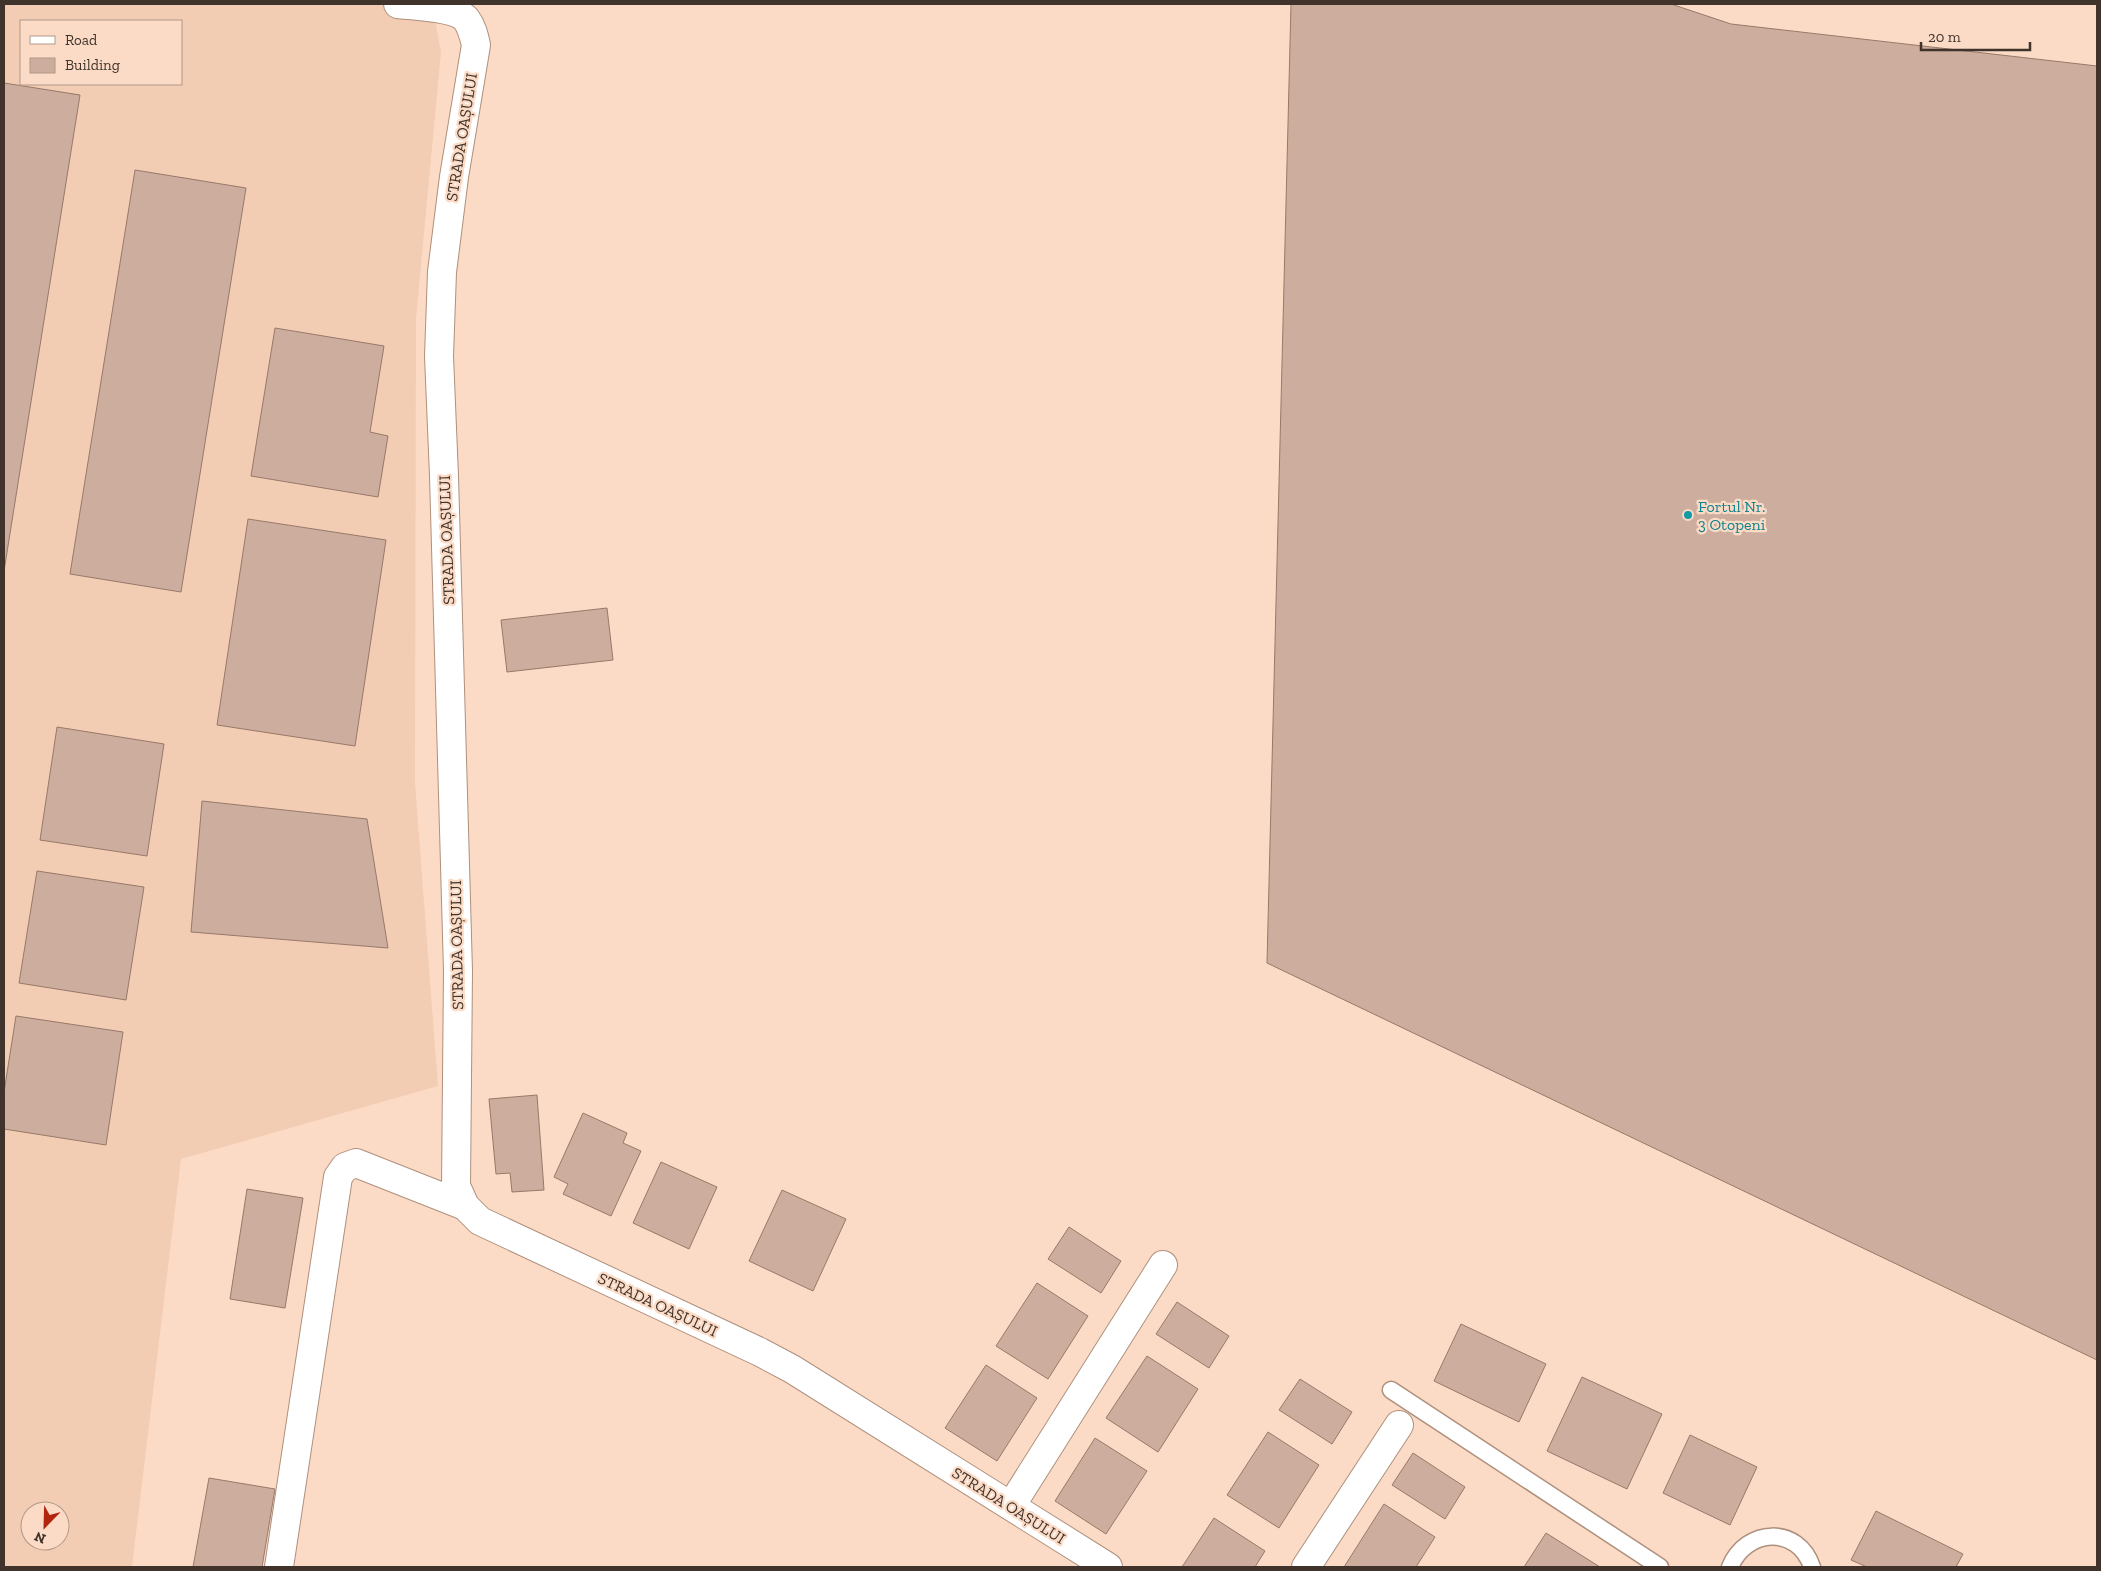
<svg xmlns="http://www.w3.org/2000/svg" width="2101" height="1571" viewBox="0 0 2101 1571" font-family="'Zilla Slab',serif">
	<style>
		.built { fill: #f3ccb4; fill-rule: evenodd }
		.building { fill: #ccad9e; stroke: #987969 }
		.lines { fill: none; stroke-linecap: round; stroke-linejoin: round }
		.service-casing { stroke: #ae907d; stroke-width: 19 }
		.minor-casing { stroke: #ae907d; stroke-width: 30 }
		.tertiary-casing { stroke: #ae907d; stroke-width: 30 }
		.service { stroke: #fff; stroke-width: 16 }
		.minor { stroke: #fff; stroke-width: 28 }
		.tertiary { stroke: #fff; stroke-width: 28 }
		.culture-dot { fill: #0f9aa8; stroke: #fcdbc6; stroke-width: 2 }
		.labels { text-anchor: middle; stroke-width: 4.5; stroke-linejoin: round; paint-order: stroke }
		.street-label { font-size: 16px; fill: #3f332b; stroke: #fcdbc6 }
		.culture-label { font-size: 16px; fill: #0d838f; stroke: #fcdbc6; text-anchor: start }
	</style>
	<rect width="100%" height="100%" fill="#fcdbc6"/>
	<path class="built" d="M4 4H432L441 52 416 319 415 783 438 1086 181 1159 132 1567H4ZM21 21H181V84H21ZM30 1511H60V1541H30Z"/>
	<g class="building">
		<path d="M1291 4H1671L1731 24 2097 66V1360L1267 963Z"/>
		<path d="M4 83 80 95 4 571Z"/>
		<path d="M135 170 246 188 181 592 70 574Z"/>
		<path d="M275 328 384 346 370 432 388 436 378 497 251 476Z"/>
		<path d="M248 519 386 540 355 746 217 725Z"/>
		<path d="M607 608 613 660 507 672 501 620Z"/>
		<path d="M57 727 164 744 147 856 40 840Z"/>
		<path d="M202 801 367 819 388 948 191 932Z"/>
		<path d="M37 871 144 887 126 1000 19 983Z"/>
		<path d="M16 1016 123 1032 106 1145 4 1129V1092Z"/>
		<path d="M537 1095 544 1190 512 1192 510 1173 496 1174 489 1099Z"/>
		<path d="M583 1113 627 1133 623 1143 641 1151 611 1216 563 1194 568 1184 554 1177Z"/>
		<path d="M661 1162 717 1187 689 1249 633 1223Z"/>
		<path d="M247 1189 303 1198 285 1308 230 1299Z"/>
		<path d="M782 1190 846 1219 813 1291 749 1261Z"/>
		<path d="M1069 1227 1121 1261 1101 1293 1048 1259Z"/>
		<path d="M1037 1283 1088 1316 1048 1379 996 1346Z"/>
		<path d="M1177 1302 1229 1336 1209 1368 1156 1334Z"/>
		<path d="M1461 1324 1546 1364 1519 1422 1434 1381Z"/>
		<path d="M1147 1356 1198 1389 1158 1452 1106 1418Z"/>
		<path d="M986 1365 1037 1398 997 1461 945 1428Z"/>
		<path d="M1582 1377 1662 1414 1627 1489 1547 1451Z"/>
		<path d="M1300 1379 1352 1412 1332 1444 1279 1410Z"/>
		<path d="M1268 1432 1319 1465 1279 1528 1227 1495Z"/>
		<path d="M1690 1435 1757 1467 1730 1525 1663 1493Z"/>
		<path d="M1095 1438 1147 1471 1106 1534 1055 1501Z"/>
		<path d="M1413 1453 1465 1487 1445 1519 1392 1485Z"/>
		<path d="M209 1478 275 1489 262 1567H193Z"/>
		<path d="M1384 1504 1435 1537 1416 1567H1344Z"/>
		<path d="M1876 1511 1963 1554 1956 1567H1867L1851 1560Z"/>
		<path d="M1214 1518 1265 1551 1255 1567H1182Z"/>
		<path d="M1546 1533 1600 1567H1524Z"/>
	</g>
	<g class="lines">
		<defs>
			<g id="service">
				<path d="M1391 1390 1660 1567"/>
				<path d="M1730 1567C1746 1528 1798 1525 1812 1567"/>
			</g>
			<g id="minor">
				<path d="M1011 1506 1163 1265"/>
				<path d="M279 1567 338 1177 345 1167 356 1163 465 1206"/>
				<path d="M1306 1567 1399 1425"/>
			</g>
			<path id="tertiary" d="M398 4C415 6 455 7 466 19 472 27 474 36 476 45L454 177 442 272 439 356 444 476 458 971 456 1186 465 1206 480 1221 760 1352 792 1369 1108 1567"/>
		</defs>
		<use href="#service" class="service-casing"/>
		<use href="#minor" class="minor-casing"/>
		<use href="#tertiary" class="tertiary-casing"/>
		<use href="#service" class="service"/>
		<use href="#minor" class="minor"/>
		<use href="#tertiary" class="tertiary"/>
	</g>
	<circle class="culture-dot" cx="1688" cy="515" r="5"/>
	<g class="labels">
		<g class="street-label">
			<text transform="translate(461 137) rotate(-81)" y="6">STRADA OAȘULUI</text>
			<text transform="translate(446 540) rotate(-92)" y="6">STRADA OAȘULUI</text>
			<text transform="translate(456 945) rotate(-91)" y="6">STRADA OAȘULUI</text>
			<text transform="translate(658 1304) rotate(25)" y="6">STRADA OAȘULUI</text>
			<text transform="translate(1009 1505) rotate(32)" y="6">STRADA OAȘULUI</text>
		</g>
		<g class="culture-label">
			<text x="1698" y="512">Fortul Nr.<tspan x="1698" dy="18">3 Otopeni</tspan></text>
		</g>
	</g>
	<rect width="2101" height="1571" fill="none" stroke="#3f332b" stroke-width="10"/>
	<rect x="20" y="20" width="162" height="65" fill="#fcdbc6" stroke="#b09888"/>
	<rect x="30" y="36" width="25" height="8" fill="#ffffff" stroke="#b09888"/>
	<text x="65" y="45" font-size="15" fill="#3f332b">Road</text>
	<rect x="30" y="58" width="25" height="15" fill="#ccad9e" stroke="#b09888"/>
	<text x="65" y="70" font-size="15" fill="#3f332b">Building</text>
	<g transform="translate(45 1526) rotate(203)"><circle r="24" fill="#fcdbc6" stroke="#b09888"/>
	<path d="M0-4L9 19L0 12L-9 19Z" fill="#b1240e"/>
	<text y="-8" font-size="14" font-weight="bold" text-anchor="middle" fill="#3f332b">N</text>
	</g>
	<path d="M1921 42v8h109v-8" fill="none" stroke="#3f332b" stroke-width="2.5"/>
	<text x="1928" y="42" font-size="15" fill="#3f332b" stroke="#fcdbc6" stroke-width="4" paint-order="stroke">20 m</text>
</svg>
